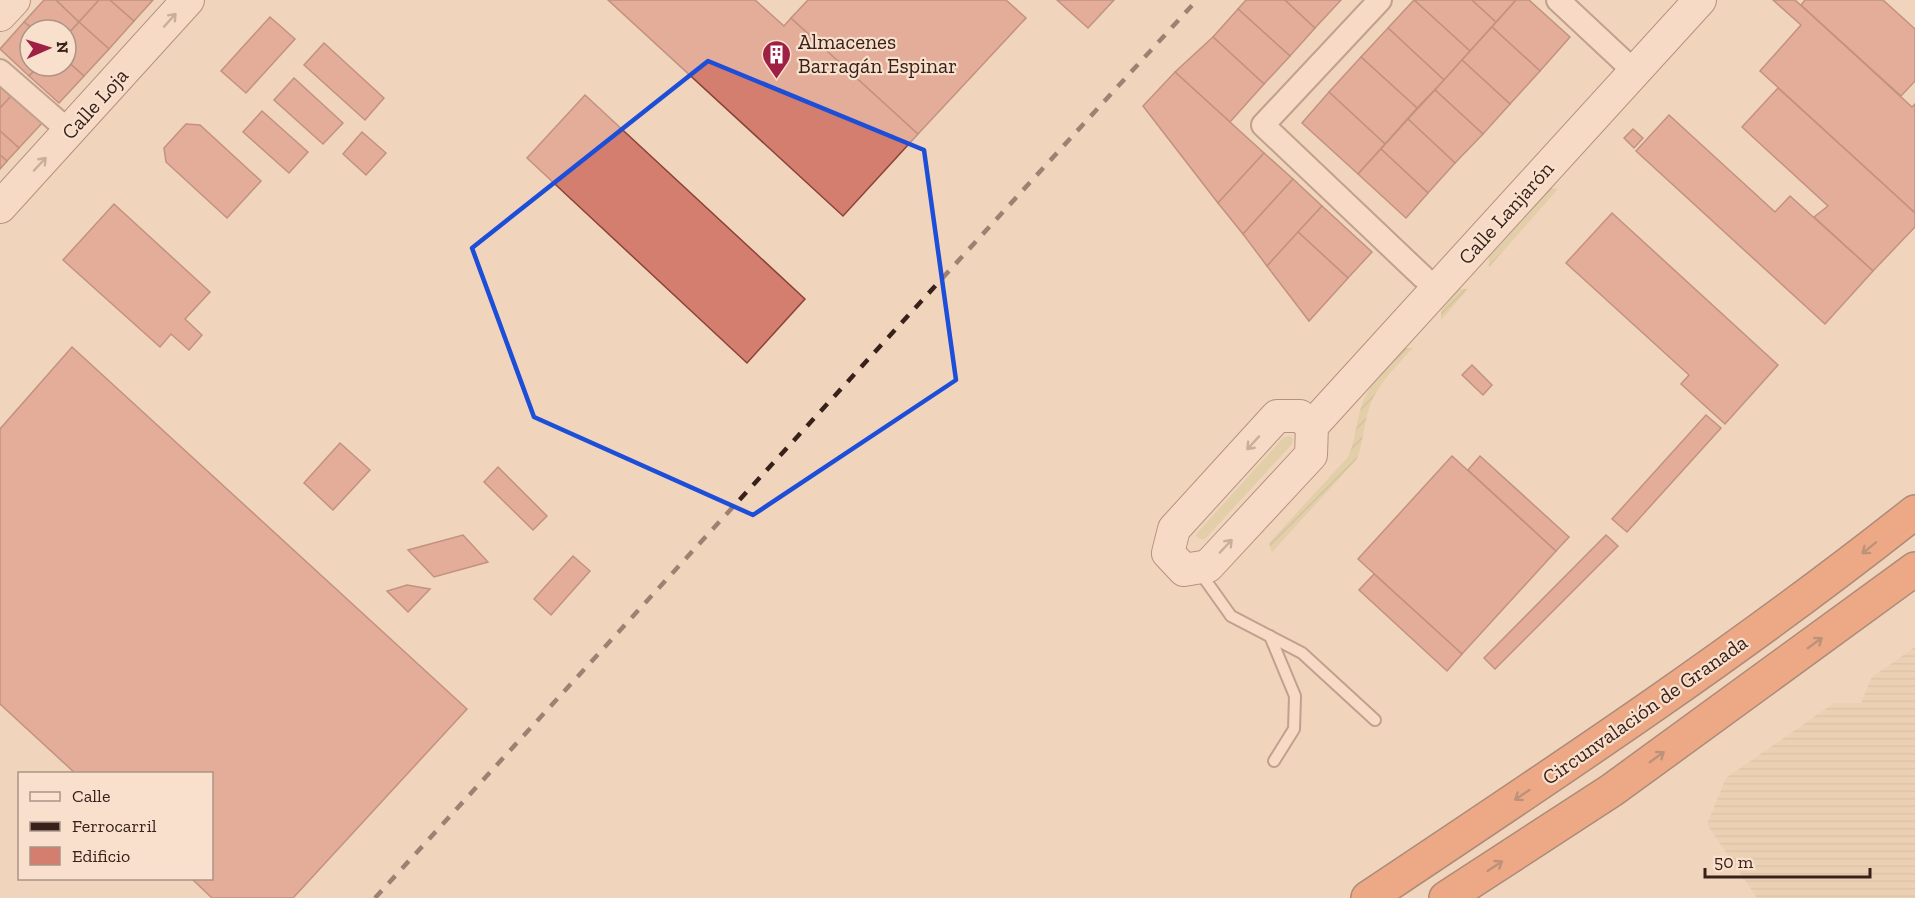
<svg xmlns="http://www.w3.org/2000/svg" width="1915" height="898" viewBox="0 0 1915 898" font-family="'Zilla Slab',serif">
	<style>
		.farmland { fill: url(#farmland-rules) }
		.grass { fill: #d0c790 }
		.garden { fill: url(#garden-furrows) }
		.building { fill: #d37e6f; stroke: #8b4338; stroke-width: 1.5 }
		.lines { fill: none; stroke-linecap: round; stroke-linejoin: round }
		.lane-casing { stroke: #8a6354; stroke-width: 14 }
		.street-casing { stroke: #8a6354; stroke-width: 26 }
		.secondary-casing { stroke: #6c4438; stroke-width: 34 }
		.highway-casing { stroke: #573329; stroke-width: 36 }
		.lane { stroke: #fce3d0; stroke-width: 10 }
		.street { stroke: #fce3d0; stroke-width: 22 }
		.secondary { stroke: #fce3d0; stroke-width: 32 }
		.highway { stroke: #e97645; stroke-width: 33 }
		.rail { stroke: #38211b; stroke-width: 4.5; stroke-dasharray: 10 10; stroke-linecap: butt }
		.oneway { stroke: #9a8276 }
		.oneway2 { stroke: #7f432c }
		.marked { fill: none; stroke: #1d4ed8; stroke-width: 4.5; stroke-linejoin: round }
		.labels { text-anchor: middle; stroke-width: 4.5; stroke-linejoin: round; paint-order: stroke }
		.poi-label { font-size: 21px; fill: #38211b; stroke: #f8e0cd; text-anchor: start }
		.street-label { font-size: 21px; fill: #38211b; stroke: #f8e0cd }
	</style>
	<defs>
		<pattern id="farmland-rules" width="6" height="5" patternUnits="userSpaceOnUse" patternTransform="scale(1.5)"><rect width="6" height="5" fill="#e7cda9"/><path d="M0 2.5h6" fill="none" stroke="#c7b091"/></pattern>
		<pattern id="garden-furrows" width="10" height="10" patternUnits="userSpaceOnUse" patternTransform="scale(1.5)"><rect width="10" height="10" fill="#d0c790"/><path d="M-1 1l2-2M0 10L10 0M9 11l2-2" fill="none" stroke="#b3ab7c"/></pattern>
	</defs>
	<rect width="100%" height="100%" fill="#f1d4bc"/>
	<path class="farmland" d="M1915 647V898H1757L1707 824 1726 778 1834 703H1861L1872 677Z"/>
	<path class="grass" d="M1290 436 1293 439 1292 444 1205 539H1200L1196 536 1198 532 1284 437Z"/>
	<g class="garden">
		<path d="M1550 188 1558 189 1489 267V257Z"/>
		<path d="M1459 289H1468L1441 320V311Z"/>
		<path d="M1403 348H1413C1398 364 1382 380 1372 400 1364 418 1364 440 1357 459L1272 552 1269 543 1348 457C1356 440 1356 420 1363 402 1371 381 1388 365 1403 348Z"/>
	</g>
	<g class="building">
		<path d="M44 0H56L79 22 66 36V30H34L24 22Z"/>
		<path d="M56 0H99L79 22Z"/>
		<path d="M99 0H110L134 21 109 49 79 22Z"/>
		<path d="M110 0H153L134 21Z"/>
		<path d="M608 0H755L784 26 791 18 918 134 843 216Z"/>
		<path d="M808 0H1006L1026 18 918 134 791 18Z"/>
		<path d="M1057 0H1114L1088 28Z"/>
		<path d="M1246 0H1285L1315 28 1290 56 1238 9Z"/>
		<path d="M1285 0H1341L1315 28Z"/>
		<path d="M1414 0H1472L1496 22 1470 51Z"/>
		<path d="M1414 0 1470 51 1444 80 1388 28Z"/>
		<path d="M1472 0H1516L1496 22Z"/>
		<path d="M1516 0H1529L1570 37 1540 71 1492 27Z"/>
		<path d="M1773 0H1795L1912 107 1915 104V213L1760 71 1801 25Z"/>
		<path d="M1805 0H1883L1915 29V81L1901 96 1801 5Z"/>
		<path d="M1238 9 1290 56 1264 84 1213 37Z"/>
		<path d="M270 17 295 39 246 93 221 71Z"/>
		<path d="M24 22 34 30H30V66H39L29 76 0 49Z"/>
		<path d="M79 22 109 49 84 76 66 60V36Z"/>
		<path d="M1492 27 1540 71 1510 104 1462 60Z"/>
		<path d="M1388 28 1444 80 1417 108 1361 57Z"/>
		<path d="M1213 37 1264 84 1230 122 1175 72Z"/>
		<path d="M324 43 384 98 365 120 304 65Z"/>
		<path d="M1361 57 1417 108 1385 144 1329 92Z"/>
		<path d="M66 60 84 76 59 103 29 76 39 66H66Z"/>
		<path d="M1462 60 1510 104 1483 134 1435 90Z"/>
		<path d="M1175 72 1264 153 1218 203 1143 106Z"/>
		<path d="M294 78 343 123 323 144 274 100Z"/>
		<path d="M0 83 13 94 0 108Z"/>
		<path d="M1778 88 1915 213V227L1873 271 1814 217 1828 206 1742 127Z"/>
		<path d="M1435 90 1483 134 1455 163 1408 119Z"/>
		<path d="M1329 92 1385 144 1358 174 1302 123Z"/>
		<path d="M13 94 43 122 19 148 0 131V108Z"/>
		<path d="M585 95 805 299 747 363 527 158Z"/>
		<path d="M262 111 308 152 289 173 243 132Z"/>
		<path d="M1669 115 1775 212 1790 196 1873 271 1825 324 1636 151Z"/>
		<path d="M1408 119 1455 163 1428 193 1381 149Z"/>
		<path d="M186 124 200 125 261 181 227 218 166 162 164 148Z"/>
		<path d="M1633 129 1643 138 1634 148 1624 138Z"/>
		<path d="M0 131 19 148 7 161 0 155Z"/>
		<path d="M362 132 386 153 366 175 343 154Z"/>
		<path d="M1381 149 1428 193 1406 218 1358 174Z"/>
		<path d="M1264 153 1293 179 1243 234 1218 203Z"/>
		<path d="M0 155 7 161 0 169Z"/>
		<path d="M1293 179 1322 206 1267 266 1243 234Z"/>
		<path d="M114 204 210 292 185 319 202 335 189 350 171 334 160 347 63 260Z"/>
		<path d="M1322 206 1372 252 1348 278 1298 232Z"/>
		<path d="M1612 213 1778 365 1725 424 1681 384 1689 375 1566 263Z"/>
		<path d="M1298 232 1348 278 1309 321 1267 266Z"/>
		<path d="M72 347 467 709 293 898H212L191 878H212V774H76L0 704V429Z"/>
		<path d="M1472 365 1492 385 1483 395 1462 375Z"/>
		<path d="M1706 415 1721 428 1627 532 1612 519Z"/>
		<path d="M340 443 370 470 333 510 304 483Z"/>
		<path d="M1452 456 1556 551 1462 654 1358 559Z"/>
		<path d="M1480 456 1569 537 1556 551 1468 470Z"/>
		<path d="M498 467 547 516 533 530 484 482Z"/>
		<path d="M463 535 488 562 434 577 408 550Z"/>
		<path d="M1606 535 1618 546 1495 669 1484 658Z"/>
		<path d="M573 556 590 571 551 615 534 599Z"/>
		<path d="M1374 574 1462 654 1447 671 1359 590Z"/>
		<path d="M407 585 430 589 408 612 387 591Z"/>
	</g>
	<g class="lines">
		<defs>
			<g id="lane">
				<path d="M1199 571 1231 616 1302 653 1375 720"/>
				<path d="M1270 636 1295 696 1294 729 1274 761"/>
			</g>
			<g id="street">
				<path d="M1380 0 1263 125 1423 277"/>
				<path d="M1558 0 1635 72"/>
				<path d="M0 71 70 132"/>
			</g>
			<g id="secondary">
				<path d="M0 15 14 0"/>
				<path d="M0 207 188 0"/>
				<path d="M1312 426 1300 416H1277L1174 529 1168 553 1184 570 1208 566 1311 455 1312 426 1700 0"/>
			</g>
			<g id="highway">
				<path d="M1368 898C1554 774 1740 651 1915 512"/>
				<path d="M1446 898 1612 790 1915 569"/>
			</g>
		</defs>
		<use href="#lane" class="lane-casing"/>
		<use href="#street" class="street-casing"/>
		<use href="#secondary" class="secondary-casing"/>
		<use href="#highway" class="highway-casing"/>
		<use href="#lane" class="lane"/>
		<use href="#street" class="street"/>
		<use href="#secondary" class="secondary"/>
		<use href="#highway" class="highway"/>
		<path class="rail" d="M375 898 1197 0"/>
	</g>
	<defs><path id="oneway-shaft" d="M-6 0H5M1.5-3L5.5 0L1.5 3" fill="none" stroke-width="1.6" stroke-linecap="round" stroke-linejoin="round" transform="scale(1.5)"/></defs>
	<g class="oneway">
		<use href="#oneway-shaft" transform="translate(170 20) rotate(-48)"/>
		<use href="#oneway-shaft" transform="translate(40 164) rotate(-47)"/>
		<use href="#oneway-shaft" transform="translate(1253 443) rotate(133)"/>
		<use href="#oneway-shaft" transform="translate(1226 546) rotate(-47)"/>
	</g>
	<g class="oneway2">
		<use href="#oneway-shaft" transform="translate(1869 548) rotate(141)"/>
		<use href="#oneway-shaft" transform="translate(1815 643) rotate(-36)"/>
		<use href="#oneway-shaft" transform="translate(1657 757) rotate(-36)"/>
		<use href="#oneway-shaft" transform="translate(1522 795) rotate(146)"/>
		<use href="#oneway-shaft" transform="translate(1495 866) rotate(-33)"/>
	</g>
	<path d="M0 0H1915V898H0ZM708 61 924 150 956 380 753 515 534 417 472 248Z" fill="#f1d4bc" fill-opacity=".55" fill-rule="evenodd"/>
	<path class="marked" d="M708 61 924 150 956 380 753 515 534 417 472 248Z"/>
	<defs>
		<symbol id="building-pin" viewBox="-11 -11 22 30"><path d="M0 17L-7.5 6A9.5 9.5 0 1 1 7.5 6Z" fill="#9e2042" stroke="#f8e0cd"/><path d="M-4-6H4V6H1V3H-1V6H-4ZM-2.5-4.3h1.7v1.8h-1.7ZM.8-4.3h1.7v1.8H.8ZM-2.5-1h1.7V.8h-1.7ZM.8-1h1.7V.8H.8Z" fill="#fff"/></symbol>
	</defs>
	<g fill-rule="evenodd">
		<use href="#building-pin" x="760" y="38" width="33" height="45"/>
	</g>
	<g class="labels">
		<g class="poi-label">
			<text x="798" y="49">Almacenes<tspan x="798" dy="24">Barragán Espinar</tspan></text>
		</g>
		<g class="street-label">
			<text transform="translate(95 104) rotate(-48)" y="7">Calle Loja</text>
			<text transform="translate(1506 213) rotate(-48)" y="7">Calle Lanjarón</text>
			<text transform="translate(1645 710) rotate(-35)" y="7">Circunvalación de Granada</text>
		</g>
	</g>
	<rect x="18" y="772" width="195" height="108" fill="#f8e0cd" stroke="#ab9486" stroke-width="1.5"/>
	<rect x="30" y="792" width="30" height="9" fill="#fce3d0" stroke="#ab9486" stroke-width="1.5"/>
	<text x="72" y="802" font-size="18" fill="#38211b">Calle</text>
	<rect x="30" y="822" width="30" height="9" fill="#38211b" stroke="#ab9486" stroke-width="1.5"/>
	<text x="72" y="832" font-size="18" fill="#38211b">Ferrocarril</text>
	<rect x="30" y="847" width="30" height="18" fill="#d37e6f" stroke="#ab9486" stroke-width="1.5"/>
	<text x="72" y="862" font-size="18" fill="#38211b">Edificio</text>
	<g transform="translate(48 48) rotate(87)"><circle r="28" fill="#f8e0cd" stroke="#ab9486" stroke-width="1.5"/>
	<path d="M0-4.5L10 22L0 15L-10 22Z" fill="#9e2042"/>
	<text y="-9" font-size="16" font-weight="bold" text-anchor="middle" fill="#38211b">N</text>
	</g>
	<path d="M1705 868v9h165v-9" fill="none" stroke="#38211b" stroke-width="3"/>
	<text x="1714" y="868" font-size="18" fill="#38211b" stroke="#f8e0cd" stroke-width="4.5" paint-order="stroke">50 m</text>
</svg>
